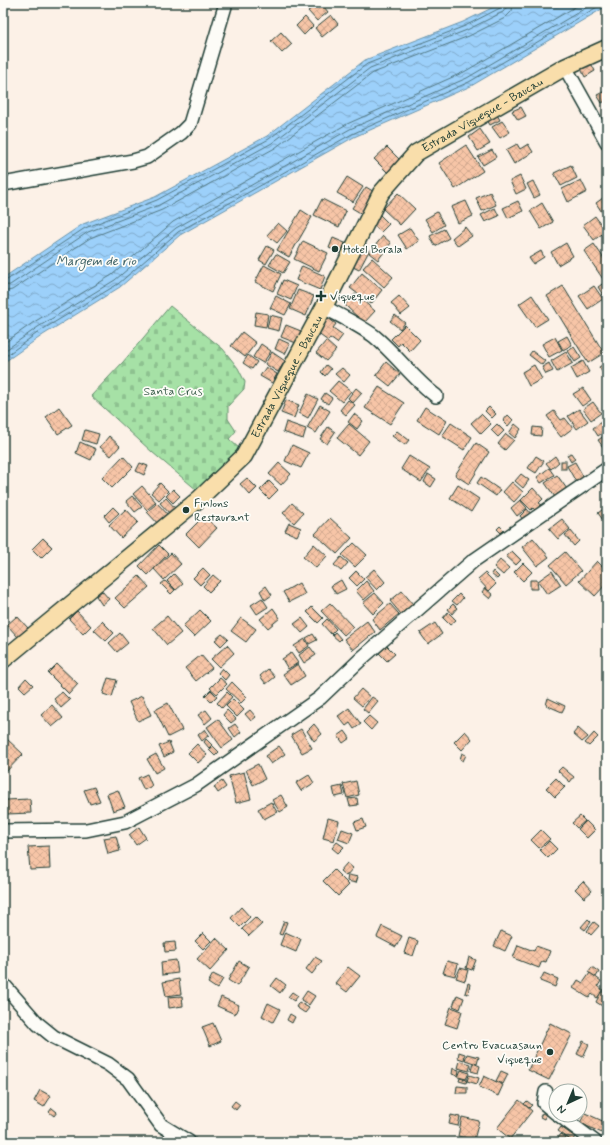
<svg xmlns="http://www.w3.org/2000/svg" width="610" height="1145" viewBox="0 0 610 1145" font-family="Mynerve,sans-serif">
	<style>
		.cemetery { fill: url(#cemetery-stones); stroke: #628f6d }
		.water { fill: url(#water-waves); stroke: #6a95ab }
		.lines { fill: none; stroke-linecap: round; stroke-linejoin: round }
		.shore { stroke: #517883; stroke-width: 1 }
		.building { fill: url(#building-cross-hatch); stroke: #1f3d34 }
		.minor-casing { stroke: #1f3d34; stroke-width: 16 }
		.major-casing { stroke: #1f3d34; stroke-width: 19 }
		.minor { stroke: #fdfcf7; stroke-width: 13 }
		.major { stroke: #f9deab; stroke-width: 16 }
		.poi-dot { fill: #1f3d34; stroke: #fdfcf7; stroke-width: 1.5 }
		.labels { text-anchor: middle; stroke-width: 3.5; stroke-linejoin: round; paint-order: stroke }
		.street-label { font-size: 12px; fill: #1f3d34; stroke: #fdfcf7 }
		.poi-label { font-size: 12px; fill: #1f3d34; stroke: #fdfcf7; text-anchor: start }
		.park-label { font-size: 12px; fill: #3a5e4b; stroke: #fdfcf7 }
		.water-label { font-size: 13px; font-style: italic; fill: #3e6266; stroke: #fdfcf7 }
	</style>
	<defs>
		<pattern id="cemetery-stones" width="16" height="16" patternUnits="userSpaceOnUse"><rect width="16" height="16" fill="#a6e1a6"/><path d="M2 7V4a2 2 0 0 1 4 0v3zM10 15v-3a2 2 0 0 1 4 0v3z" fill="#8ec290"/></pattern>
		<pattern id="water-waves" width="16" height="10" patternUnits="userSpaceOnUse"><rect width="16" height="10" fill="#9cd0fa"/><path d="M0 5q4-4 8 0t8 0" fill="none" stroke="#7faacb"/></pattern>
		<pattern id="building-cross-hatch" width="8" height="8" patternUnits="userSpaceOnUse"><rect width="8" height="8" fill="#f7c5a7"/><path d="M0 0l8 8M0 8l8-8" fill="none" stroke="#d3aa90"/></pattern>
	</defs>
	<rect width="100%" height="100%" fill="#fcf1e7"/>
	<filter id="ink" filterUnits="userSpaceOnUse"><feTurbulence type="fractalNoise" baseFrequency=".025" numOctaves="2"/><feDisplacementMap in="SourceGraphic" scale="8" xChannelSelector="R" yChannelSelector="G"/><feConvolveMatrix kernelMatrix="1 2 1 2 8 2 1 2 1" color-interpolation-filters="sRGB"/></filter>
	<g filter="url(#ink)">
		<path class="cemetery" d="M170 306 223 349 238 368 245 382 244 389 228 406V419L236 431 229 439 241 450 198 491 152 452 91 396 123 362Z"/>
		<path class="water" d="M502 3H607V6L471 86 354 137 180 235 120 287 43 335 3 363V278L83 224 155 197 267 136 365 60 463 22Z"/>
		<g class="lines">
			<g class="shore">
				<path d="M3 281 7 280 85 228 157 200 269 139 367 64 465 26 500 8 502 3"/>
				<path d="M3 286 10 285 88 232 159 205 272 143 370 68 467 30 503 12 506 8 507 3"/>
				<path d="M3 292 12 290 90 238 162 210 275 148 373 73 469 36 505 18 512 11 513 3"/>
				<path d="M3 344 34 322 112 275 173 222 347 124 464 72 582 3"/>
				<path d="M3 352 38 327 115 280 176 228 350 129 467 78 594 3"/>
				<path d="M3 358 40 331 118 284 178 232 352 134 469 82 604 3"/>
			</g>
		</g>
		<g class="building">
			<path d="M318 3H321L328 12 317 21 308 11Z"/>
			<path d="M331 15 338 24 322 37 315 28Z"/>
			<path d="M305 17 313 26 304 35 296 26Z"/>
			<path d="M281 32 292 44 282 53 271 41Z"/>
			<path d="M591 63 595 71 585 77 581 69Z"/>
			<path d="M607 90V100L602 103 597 95Z"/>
			<path d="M521 107 526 116 518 120 512 111Z"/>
			<path d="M496 113 500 120 490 125 486 118Z"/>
			<path d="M502 121 510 132 500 138 492 127Z"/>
			<path d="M480 129 490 144 478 151 469 137Z"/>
			<path d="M517 144 520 149 528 144 533 152 514 164 506 150Z"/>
			<path d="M466 145 483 171 455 189 439 163Z"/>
			<path d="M387 147 400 160 388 173 374 159Z"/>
			<path d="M492 150 496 157 483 165 478 157Z"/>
			<path d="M571 165 577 178 561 186 554 173Z"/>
			<path d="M520 176 526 189 516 194 510 181Z"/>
			<path d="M347 177 363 187 353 202 337 193Z"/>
			<path d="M581 180 587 192 568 202 562 189Z"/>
			<path d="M533 181 540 195 534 198 527 184Z"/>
			<path d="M366 187 376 193 362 214 352 208Z"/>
			<path d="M490 192 496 205 482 211 476 198Z"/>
			<path d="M398 193 415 209 400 225 383 209Z"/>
			<path d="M607 195V211L603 214 596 203Z"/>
			<path d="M322 199 346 211 339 227 314 215Z"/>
			<path d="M466 201 473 216 458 223 451 207Z"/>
			<path d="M518 201 523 211 508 218 503 208Z"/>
			<path d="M542 203 553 222 541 229 530 211Z"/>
			<path d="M495 208 499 216 485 222 481 215Z"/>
			<path d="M301 210 312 217 289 257 277 250Z"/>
			<path d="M437 212 444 225 433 232 425 219Z"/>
			<path d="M379 214 389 224 381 232 371 223Z"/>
			<path d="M595 216 606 231 594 240 583 225Z"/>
			<path d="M278 223 287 231 277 243 267 235Z"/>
			<path d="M465 227 472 236 458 246 452 238Z"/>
			<path d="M410 228 419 241 407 249 398 235Z"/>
			<path d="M444 229 449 238 435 246 430 236Z"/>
			<path d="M383 236 391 243 378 260 369 253Z"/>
			<path d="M333 238 345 243 341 253 329 248Z"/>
			<path d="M303 241 328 253 319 271 294 259Z"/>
			<path d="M566 243 573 256 558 265 551 252Z"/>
			<path d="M594 244 607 263 606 300 598 287 605 282 584 251Z"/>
			<path d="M267 246 274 250 266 264 259 260Z"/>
			<path d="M359 246 369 251 359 270 349 265Z"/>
			<path d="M541 251 544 257 533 264 529 258Z"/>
			<path d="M276 254 290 262 283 273 269 265Z"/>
			<path d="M372 258 393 277 384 287 363 268Z"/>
			<path d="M264 265 281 274 273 291 255 282Z"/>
			<path d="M302 266 325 276 320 290 296 280Z"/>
			<path d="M362 273 382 290 371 304 350 288Z"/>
			<path d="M283 280 297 286 291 300 277 294Z"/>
			<path d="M563 286 604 353 588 363 547 296Z"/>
			<path d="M594 286 603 299 588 309 579 296Z"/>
			<path d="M298 290 314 296 306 316 290 309Z"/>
			<path d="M355 294 375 311 364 323 345 305Z"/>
			<path d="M532 295 548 319 535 327 519 304Z"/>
			<path d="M276 296 291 304 285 315 270 308Z"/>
			<path d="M399 296 410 308 401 315 391 303Z"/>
			<path d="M256 312 268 314 266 327 254 325Z"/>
			<path d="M270 315 282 318 279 331 267 328Z"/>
			<path d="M395 315 405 323 400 329 390 321Z"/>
			<path d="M328 318 336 324 333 328 343 335 337 343 330 338 328 341 317 333Z"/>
			<path d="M286 325 301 331 296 343 281 337Z"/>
			<path d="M405 325 420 340 410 351 401 342 398 346 391 339Z"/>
			<path d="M242 332 256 343 245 357 231 346Z"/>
			<path d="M567 336 572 345 563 350 558 341Z"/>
			<path d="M555 337 562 350 549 357 542 344Z"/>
			<path d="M279 339 290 344 285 354 275 349Z"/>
			<path d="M326 341 336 350 326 361 316 353Z"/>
			<path d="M261 344 271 351 263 363 253 357Z"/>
			<path d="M574 347 581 358 575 362 568 351Z"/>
			<path d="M532 351 545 361 542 365 529 355Z"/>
			<path d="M272 352 285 361 278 372 265 364Z"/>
			<path d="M566 352 573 363 557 372 551 361Z"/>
			<path d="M248 355 257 362 252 369 243 363Z"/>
			<path d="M583 361 589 372 577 379 571 368Z"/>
			<path d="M386 362 400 374 390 386 376 375Z"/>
			<path d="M607 362V380L599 367Z"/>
			<path d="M549 363 553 371 546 374 542 367Z"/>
			<path d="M326 365 331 369 325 376 321 372Z"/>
			<path d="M534 365 542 379 529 386 522 372Z"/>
			<path d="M266 367 277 374 272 383 260 376Z"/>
			<path d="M342 368 350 375 344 382 335 374Z"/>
			<path d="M338 381 351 391 342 402 329 391Z"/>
			<path d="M379 387 404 403 390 424 365 408Z"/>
			<path d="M356 388 362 393 353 403 348 398Z"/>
			<path d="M583 388 591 400 582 406 573 394Z"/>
			<path d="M325 393 332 398 328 404 321 399Z"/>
			<path d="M308 394 318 399 308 418 299 413Z"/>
			<path d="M286 400 299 405 294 418 281 413Z"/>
			<path d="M348 400 355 405 346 415 340 410Z"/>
			<path d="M593 402 601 413 591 420 583 409Z"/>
			<path d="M320 405 330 411 316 433 307 428Z"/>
			<path d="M59 407 72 425 58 434 46 417Z"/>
			<path d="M425 407 447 421 439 434 417 420Z"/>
			<path d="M489 407 496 414 492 418 485 411Z"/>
			<path d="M579 409 588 421 577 429 568 416Z"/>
			<path d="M554 411 561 420 565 418 573 428 561 437 553 427 554 426 547 416Z"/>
			<path d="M354 414 363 421 357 429 348 422Z"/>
			<path d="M481 414 491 424 481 434 471 423Z"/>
			<path d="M508 415 513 420 508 426 503 421Z"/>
			<path d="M286 422 306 429 303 439 283 432Z"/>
			<path d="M601 422 607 430 598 436 593 428Z"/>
			<path d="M451 423 472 437 464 450 442 436Z"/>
			<path d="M349 424 369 441 358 455 337 438Z"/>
			<path d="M497 424 504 431 498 437 491 430Z"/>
			<path d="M515 424 521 429 515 438 509 433Z"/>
			<path d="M328 427 335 432 327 444 320 439Z"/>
			<path d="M533 427 542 428 541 436 532 435Z"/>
			<path d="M85 430 99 434 96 444 82 440Z"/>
			<path d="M397 431 409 440 405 445 392 436Z"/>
			<path d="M506 434 514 440 505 450 498 444Z"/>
			<path d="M607 434V449L605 450 598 440Z"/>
			<path d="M109 436 120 446 111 456 100 447Z"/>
			<path d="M80 442 96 449 91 460 76 453Z"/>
			<path d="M476 443 489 452 469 484 455 475Z"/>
			<path d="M292 445 309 453 301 468 285 461Z"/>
			<path d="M571 453 575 459 571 462 567 455Z"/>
			<path d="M123 456 133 467 112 488 102 478Z"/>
			<path d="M409 456 430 469 421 482 401 469Z"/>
			<path d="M536 456 544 461 536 473 528 468Z"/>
			<path d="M555 456 559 462 551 469 546 463Z"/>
			<rect x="561" y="461" width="5" height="8"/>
			<path d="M575 462 584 478 576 482 567 466Z"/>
			<path d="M140 463 148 466 144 475 136 471Z"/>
			<path d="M279 463 291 474 281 485 269 474Z"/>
			<path d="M549 468 554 475 541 483 537 477Z"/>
			<path d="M428 474 436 479 431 487 424 482Z"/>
			<path d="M521 474 529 480 523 488 515 481Z"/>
			<path d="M557 475 567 489 555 497 545 483Z"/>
			<path d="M481 477 500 490 496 496 477 483Z"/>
			<path d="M247 478 257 488 250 495 240 484Z"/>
			<path d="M269 481 278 490 269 499 260 490Z"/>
			<path d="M512 482 523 492 514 502 503 492Z"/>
			<path d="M160 483 168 491 159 500 151 493Z"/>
			<path d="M458 485 479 499 471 512 450 498Z"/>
			<path d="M142 486 156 502 147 510 133 494Z"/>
			<path d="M533 488 543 499 539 503 542 505 536 511 533 508 531 510 521 500Z"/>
			<path d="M173 489 180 496 173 503 166 496Z"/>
			<path d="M132 496 142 507 135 512 126 501Z"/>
			<path d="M166 498 176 509 170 514 160 503Z"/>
			<path d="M520 500 527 508 517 516 511 508Z"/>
			<path d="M157 503 170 517 160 526 147 512Z"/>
			<path d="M292 503 303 513 294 523 283 513Z"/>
			<path d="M607 506V526L598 513Z"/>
			<path d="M113 507 119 513 109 522 104 516Z"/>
			<path d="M126 509 138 522 121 538 109 525Z"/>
			<path d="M527 509 533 516 525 522 520 516Z"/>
			<path d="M204 516 217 528 199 547 186 534Z"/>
			<path d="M330 518 352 538 337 554 315 534Z"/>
			<path d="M562 519 570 529 558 539 549 529Z"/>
			<path d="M289 523 301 528 297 536 285 531Z"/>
			<path d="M500 526 504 530 501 533 497 529Z"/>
			<path d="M571 531 579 541 574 546 565 535Z"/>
			<path d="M43 538 52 547 41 558 32 549Z"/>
			<path d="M533 538 549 557 537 566 522 547Z"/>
			<path d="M354 543 367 555 355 567 342 555Z"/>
			<path d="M314 544 327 556 316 568 303 557Z"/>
			<path d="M159 545 168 554 148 575 139 566Z"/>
			<path d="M512 551 521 560 516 565 506 556Z"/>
			<path d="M565 552 581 571 566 584 550 565Z"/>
			<path d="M171 553 181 564 164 580 154 569Z"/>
			<path d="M341 557 348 563 341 571 334 565Z"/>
			<path d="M500 560 509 568 503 575 494 567Z"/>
			<path d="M597 561 606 570 607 569V583L595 596 579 581Z"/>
			<path d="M523 563 532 572 523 581 514 572Z"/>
			<path d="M203 568 210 575 200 585 193 578Z"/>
			<path d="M374 569 385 582 377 590 365 577Z"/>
			<path d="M356 571 364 579 357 586 349 578Z"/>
			<path d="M493 571 499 577 497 579 491 574Z"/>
			<path d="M552 571 561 585 547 594 538 581Z"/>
			<path d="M485 573 496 584 489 591 478 579Z"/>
			<path d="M174 574 183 584 176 590 167 581Z"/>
			<path d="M213 575 220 581 209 592 203 586Z"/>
			<path d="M139 576 149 587 125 608 115 598Z"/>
			<path d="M341 580 346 589 336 594 331 586Z"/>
			<path d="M530 580H537L538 589H530Z"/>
			<path d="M165 581 175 590 171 594 161 584Z"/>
			<path d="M366 581 374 591 364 600 356 591Z"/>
			<path d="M299 583 305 594 289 602 283 592Z"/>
			<path d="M266 586 272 595 265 600 260 591Z"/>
			<path d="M485 588 493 595 490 599 482 592Z"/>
			<path d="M102 591 109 599 102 605 96 596Z"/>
			<path d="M402 591 413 604 401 614 390 601Z"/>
			<path d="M375 593 384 603 373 614 363 603Z"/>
			<path d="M459 594 463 598 457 605 452 601Z"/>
			<path d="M262 598 268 607 257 614 251 605Z"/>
			<path d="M330 603 353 627 344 635 321 611Z"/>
			<path d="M390 604 399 614 380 630 372 619Z"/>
			<path d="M453 604 457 608 452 614 448 609Z"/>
			<path d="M312 607 323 618 318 623 307 612Z"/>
			<path d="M273 608 280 618 268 628 260 619Z"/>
			<path d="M200 610 211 621 194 637 183 626Z"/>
			<path d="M77 611 91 626 83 634 69 619Z"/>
			<path d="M448 612 456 620 450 625 443 618Z"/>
			<path d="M17 616 28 628 18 637 7 625Z"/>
			<path d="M167 616 181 633 167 645 153 628Z"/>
			<path d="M241 618 256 629 246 642 231 631Z"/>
			<path d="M302 618 309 627 302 633 294 624Z"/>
			<path d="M327 619 336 629 331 634 322 624Z"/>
			<path d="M102 621 114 633 106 641 94 630Z"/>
			<path d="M367 621 375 632 353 650 344 639Z"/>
			<path d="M435 623 442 634 428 644 420 633Z"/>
			<path d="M335 632 341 639 339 641 332 635Z"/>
			<path d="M120 633 128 643 117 652 109 643Z"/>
			<path d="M222 634 228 639 221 646 215 640Z"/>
			<path d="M313 634 317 640 309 644 306 638Z"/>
			<path d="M305 639 309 646 299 653 294 646Z"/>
			<path d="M227 645 234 653 219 667 211 659Z"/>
			<path d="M387 646 395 654 387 661 379 653Z"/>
			<path d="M310 647 316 655 304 663 299 655Z"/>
			<path d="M291 653 298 663 288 669 282 659Z"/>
			<path d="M201 655 212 668 196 681 185 668Z"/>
			<path d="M57 664 78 684 69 694 48 673Z"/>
			<path d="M298 664 305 676 291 685 283 674Z"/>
			<path d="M222 668 229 675 225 680 218 673Z"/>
			<path d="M268 669 275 677 266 684 260 676Z"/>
			<path d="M26 678 33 685 25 692 19 686Z"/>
			<path d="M108 678 117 680 112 697 103 694Z"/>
			<path d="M220 678 227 684 217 694 210 688Z"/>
			<path d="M232 682 247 697 241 703 226 689Z"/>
			<path d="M361 689 370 697 362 706 353 698Z"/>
			<path d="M211 690 217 696 211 702 205 696Z"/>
			<path d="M62 692 70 700 61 708 54 699Z"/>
			<path d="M227 692 232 697 222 708 217 703Z"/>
			<path d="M142 696 151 715 138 721 129 702Z"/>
			<path d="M372 697 378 701 368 713 363 709Z"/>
			<path d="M548 698 565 706 562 712 546 705Z"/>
			<path d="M233 699 244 710 237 717 226 706Z"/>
			<path d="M168 703 182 730 168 737 155 710Z"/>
			<path d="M52 705 63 718 52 727 41 715Z"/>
			<path d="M349 708 361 724 354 729 350 723 346 726 338 716Z"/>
			<path d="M206 710 212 718 205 724 198 715Z"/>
			<path d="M227 710 236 719 231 723 223 715Z"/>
			<path d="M250 710 256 717 251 721 245 714Z"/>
			<path d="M369 716 377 723 371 730 363 722Z"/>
			<path d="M218 719 233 740 222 748 207 727Z"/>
			<path d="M235 724 241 732 235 737 229 728Z"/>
			<path d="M314 724 322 734 314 741 307 731Z"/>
			<path d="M578 728 588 737 582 742 573 734Z"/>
			<path d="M205 729 209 735 202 741 198 735Z"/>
			<path d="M301 729 312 748 302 753 291 735Z"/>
			<path d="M345 731 350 738 343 743 338 736Z"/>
			<path d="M465 731 472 739 462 750 454 742Z"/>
			<path d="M594 733 598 737 589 746 585 743Z"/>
			<path d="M7 739 23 754 3 775V743Z"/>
			<path d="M206 739 212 745 209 748 204 742Z"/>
			<path d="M169 742 173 752 164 757 159 746Z"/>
			<path d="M197 744 207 755 198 763 188 753Z"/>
			<path d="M213 746 219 752 215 756 209 750Z"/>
			<path d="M279 746 285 754 271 764 265 756Z"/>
			<path d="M462 753 466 755 463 761 460 759Z"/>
			<path d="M156 754 164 768 155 773 147 759Z"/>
			<path d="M258 764 265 779 253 785 246 770Z"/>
			<path d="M562 767 574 777 570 782 558 771Z"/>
			<path d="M244 772 251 799 236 803 229 776Z"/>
			<path d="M147 774 152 786 144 790 138 778Z"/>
			<path d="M309 775 314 783 301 791 296 783Z"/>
			<path d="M556 778 565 787 555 797 546 788Z"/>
			<path d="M222 781 226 787 218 793 214 787Z"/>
			<path d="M356 781 359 795 347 798 343 784Z"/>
			<path d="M342 786 344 795 335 797 333 788Z"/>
			<path d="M94 787 100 801 90 804 84 790Z"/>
			<path d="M118 790 125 807 113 811 107 794Z"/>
			<path d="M281 795 288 807 280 812 272 800Z"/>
			<path d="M357 798 358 805 350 806 348 799Z"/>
			<path d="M30 799 31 813 7 814 6 800Z"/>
			<path d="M271 802 277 812 264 819 258 809Z"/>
			<path d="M580 816 585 821 577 828 572 823Z"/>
			<path d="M328 818 339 821 334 841 323 838Z"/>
			<path d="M363 819 366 827 357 830 354 822Z"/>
			<path d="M586 821 595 830 587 838 578 829Z"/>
			<path d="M139 827 146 838 136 845 129 835Z"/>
			<path d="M342 829 353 833 349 843 338 839Z"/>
			<path d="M541 830 550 839 539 848 531 840Z"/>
			<path d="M116 836 120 851 108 854 104 838Z"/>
			<path d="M549 841 557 849 548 858 540 850Z"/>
			<path d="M337 842 344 847 338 853 332 848Z"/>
			<path d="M49 846 50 869 30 870 28 847Z"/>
			<path d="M347 863 353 868 346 876 340 871Z"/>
			<path d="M334 870 349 885 338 896 323 881Z"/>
			<path d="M348 875 358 877 356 883 347 881Z"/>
			<path d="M583 881 592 891 584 898 575 889Z"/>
			<path d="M241 907 250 917 240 927 231 918Z"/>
			<path d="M255 917 262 924 249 936 242 929Z"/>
			<path d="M588 919 591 922 585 930 581 927Z"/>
			<path d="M284 921 287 922 282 935 279 934Z"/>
			<path d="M594 922 599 926 591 935 587 931Z"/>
			<path d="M382 926 402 936 396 947 377 937Z"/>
			<path d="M501 931 512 936 505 951 494 946Z"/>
			<path d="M285 932 301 939 296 952 280 945Z"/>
			<path d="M203 933 211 941 203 949 195 941Z"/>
			<path d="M216 938 229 950 210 971 197 959Z"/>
			<path d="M409 938 418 941 413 956 404 953Z"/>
			<path d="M175 942 176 951 165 952 164 943Z"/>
			<path d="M518 945 534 951 536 946 550 951 546 962 542 961 539 968 513 958Z"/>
			<path d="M315 957 322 961 312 974 306 969Z"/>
			<path d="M469 957 476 960 472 970 466 968Z"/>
			<path d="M176 960 178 973 162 975 161 962Z"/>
			<path d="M239 961 249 967 237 986 228 980Z"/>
			<path d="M447 961 458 964 455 976 443 973Z"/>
			<path d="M348 967 360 976 347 992 335 983Z"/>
			<path d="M592 967 599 972 596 977 588 972Z"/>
			<path d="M460 968 468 970 465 981 456 978Z"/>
			<path d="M544 973 558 979 555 987 540 981Z"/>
			<path d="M590 973 601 981 598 986 603 990 597 998 592 994 589 998 573 988 578 980 583 983Z"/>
			<path d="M213 974 223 979 217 989 208 983Z"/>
			<path d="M277 978 286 985 280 993 271 986Z"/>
			<path d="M179 979 181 994 166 996 163 982Z"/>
			<path d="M468 983 470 984 468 994 465 993Z"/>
			<path d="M307 991 315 996 309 1005 301 1000Z"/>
			<path d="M292 992 298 996 294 1001 288 997Z"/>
			<path d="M601 992H607V1009L596 1002Z"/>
			<path d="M457 995 464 998 460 1009 453 1006Z"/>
			<path d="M182 996 183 1006 169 1008 168 997Z"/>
			<path d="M221 997 239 1005 235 1014 217 1006Z"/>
			<path d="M299 1002 309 1008 305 1013 296 1007Z"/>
			<path d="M268 1003 280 1009 273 1022 262 1016Z"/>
			<path d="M451 1007 462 1011 457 1028 445 1024Z"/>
			<path d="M290 1014 295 1017 292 1023 287 1020Z"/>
			<path d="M213 1023 221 1041 210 1046 202 1027Z"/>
			<path d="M550 1023 572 1034 549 1080 528 1070Z"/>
			<path d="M583 1041 589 1044 583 1057 577 1054Z"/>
			<path d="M459 1052 465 1054 464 1060 458 1058Z"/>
			<path d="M467 1054 479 1057 477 1064 465 1060Z"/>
			<path d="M460 1061 471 1064 469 1071 458 1068Z"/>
			<path d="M473 1063 480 1066 478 1073 471 1071Z"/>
			<path d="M453 1068 459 1070 458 1076 452 1074Z"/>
			<path d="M461 1070 469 1073 466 1079 458 1077Z"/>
			<path d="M501 1071 508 1074 503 1084 496 1081Z"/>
			<path d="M469 1075 479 1078 477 1084 467 1081Z"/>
			<path d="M484 1076 503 1085 498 1096 479 1087Z"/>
			<path d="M460 1078 467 1080 466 1083 459 1081Z"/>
			<path d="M457 1086 467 1087V1093H456Z"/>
			<path d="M40 1090 51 1096 44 1107 34 1101Z"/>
			<path d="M519 1100 532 1111 510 1139 497 1128Z"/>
			<path d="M235 1101 240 1105 236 1110 231 1106Z"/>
			<path d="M527 1101 532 1105 529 1108 524 1104Z"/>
			<path d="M52 1108 57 1112 54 1116 49 1112Z"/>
			<path d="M542 1113 546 1115 544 1119 540 1117Z"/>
			<path d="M585 1113 607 1123 602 1133 580 1123Z"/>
			<path d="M451 1115 460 1117 458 1126 449 1124Z"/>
			<path d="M462 1117 479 1121 474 1140 458 1136Z"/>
			<path d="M561 1127 575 1137 572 1141 558 1131Z"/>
			<path d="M561 1134 572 1142H555Z"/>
		</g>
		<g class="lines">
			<defs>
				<g id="minor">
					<path d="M565 67 607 142"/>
					<path d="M3 184 133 161 147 157 181 133 190 124 226 3"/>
					<path d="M324 307C340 316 359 325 374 336 396 354 413 379 436 396"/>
					<path d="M3 831 86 830 125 822 196 785 320 698 362 658 473 561 607 469"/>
					<path d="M3 984 38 1024 54 1037 108 1064 128 1079 161 1125 189 1142"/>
					<path d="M546 1092 544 1103 556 1113"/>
					<path d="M559 1115 595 1142"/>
				</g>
				<g id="major">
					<path id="s1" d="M3 660 199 499 244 456 324 307 381 193 416 153 565 67 607 48"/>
				</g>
			</defs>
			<use href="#minor" class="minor-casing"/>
			<use href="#major" class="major-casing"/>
			<use href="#minor" class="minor"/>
			<use href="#major" class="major"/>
		</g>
	</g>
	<g class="poi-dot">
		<circle cx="335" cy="249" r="4"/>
		<path d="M319 290h4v4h4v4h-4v4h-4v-4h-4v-4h4z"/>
		<circle cx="186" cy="510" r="4"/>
		<circle cx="550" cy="1052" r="4"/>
	</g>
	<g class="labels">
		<g class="street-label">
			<text dy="4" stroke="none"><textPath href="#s1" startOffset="742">Estrada Viqueque - Baucau</textPath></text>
			<text dy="4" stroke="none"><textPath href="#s1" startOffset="406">Estrada Viqueque - Baucau</textPath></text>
		</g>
		<g class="poi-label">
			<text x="343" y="253">Hotel Borala</text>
			<text x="330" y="300">Viqueque</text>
			<text x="194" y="507">Finlons<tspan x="194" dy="14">Restaurant</tspan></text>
			<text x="542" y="1049" text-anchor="end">Centro Evacuasaun<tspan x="542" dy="14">Viqueque</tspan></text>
		</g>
		<g class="park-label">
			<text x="173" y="395">Santa Crus</text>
		</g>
		<g class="water-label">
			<text x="96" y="265">Margem de rio</text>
		</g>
	</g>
	<rect width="610" height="1145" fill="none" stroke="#fdfcf7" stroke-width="16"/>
	<rect x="8" y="8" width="594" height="1129" fill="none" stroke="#1f3d34" stroke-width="1.5" filter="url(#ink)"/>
	<g transform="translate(568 1103) rotate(224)"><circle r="19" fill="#fdfcf7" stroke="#a4b0a9"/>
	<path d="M0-3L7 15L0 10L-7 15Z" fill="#1f3d34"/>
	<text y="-6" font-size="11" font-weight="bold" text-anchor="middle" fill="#1f3d34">N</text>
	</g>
</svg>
